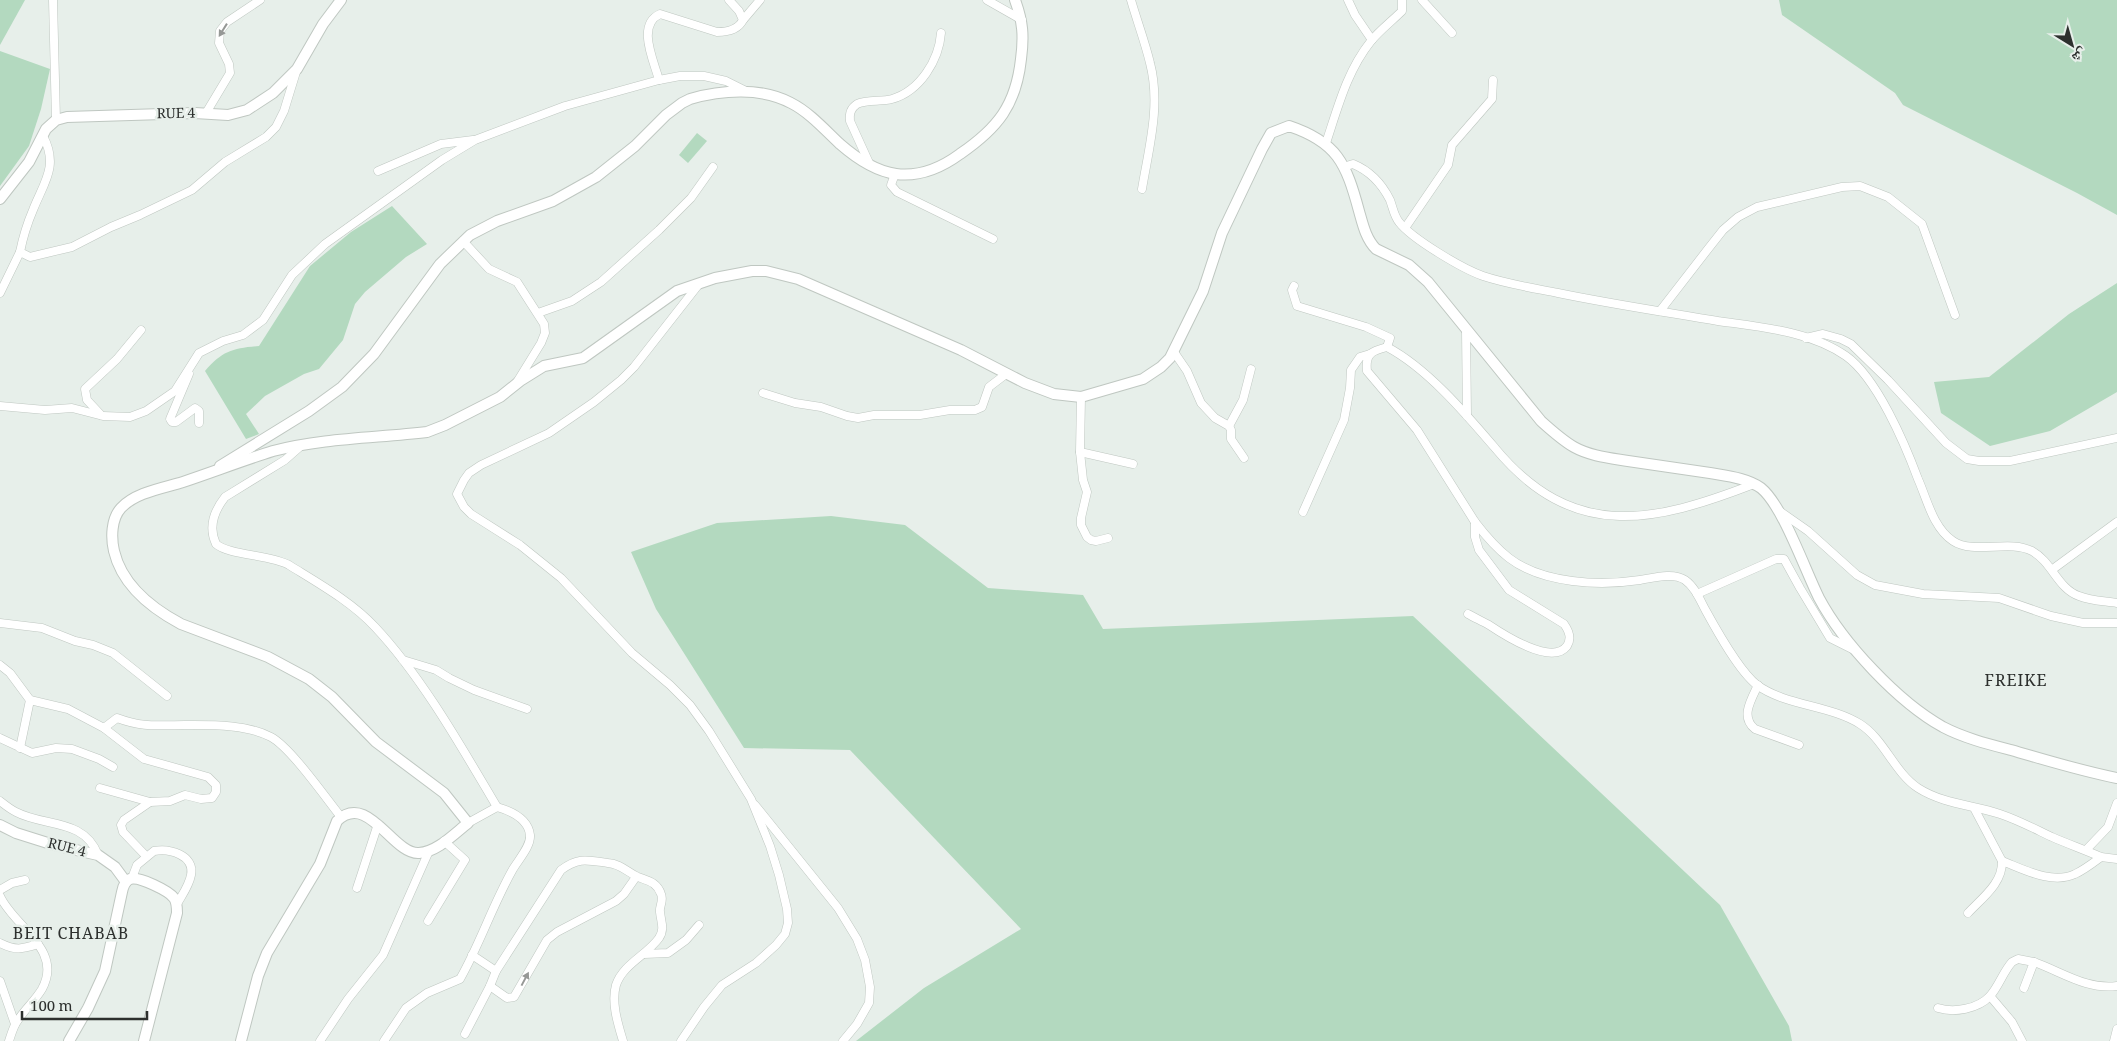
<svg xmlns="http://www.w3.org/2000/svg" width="2117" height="1041" viewBox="0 0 2117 1041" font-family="Georgia,'Noto Naskh Arabic',serif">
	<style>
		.green { fill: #b3d9bf }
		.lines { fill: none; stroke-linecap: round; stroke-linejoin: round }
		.street-casing { stroke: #bfc7c1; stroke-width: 9 }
		.secondary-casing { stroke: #bfc7c1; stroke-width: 12 }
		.street { stroke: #fff; stroke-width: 8 }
		.secondary { stroke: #fff; stroke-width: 10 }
		.oneway { fill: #969896 }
		.labels { text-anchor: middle; stroke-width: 5; stroke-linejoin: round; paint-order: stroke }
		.street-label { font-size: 14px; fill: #2d302e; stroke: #e7efea }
		.quarter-label { font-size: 16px; letter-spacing: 1px; fill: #2d302e; stroke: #e7efea }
	</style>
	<rect width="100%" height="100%" fill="#e7efea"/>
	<g class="green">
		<path d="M0 0H25L0 45Z"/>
		<path d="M1779 0H2117V215L2077 193 1903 105 1895 93 1782 15Z"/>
		<path d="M0 51 50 69 41 109 29 146 0 186Z"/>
		<path d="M697 133 707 141 688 163 679 155Z"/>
		<path d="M392 206 427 244 406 257 365 292 355 304 343 340 319 369 304 374 265 396 246 414 259 434 246 439 205 371C222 351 233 348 259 346L310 266 351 232Z"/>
		<path d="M2117 283V392L2050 431 1990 446 1941 413 1934 382 1989 377 2069 314Z"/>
		<path d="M831 516 905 525 988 588 1083 595 1103 629 1413 616 1720 905 1789 1026 1792 1041H856L924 988 1021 929 850 750 744 748 656 609 631 552 717 523Z"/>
	</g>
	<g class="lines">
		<defs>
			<g id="street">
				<path d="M53 0 56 120"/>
				<path d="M987 0 1022 20"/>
				<path d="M1131 0C1137 21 1145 42 1150 63 1161 105 1149 147 1142 189"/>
				<path d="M1348 0 1355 15 1372 40"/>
				<path d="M1422 0 1452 33"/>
				<path d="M743 20 760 0"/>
				<path d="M659 80C654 61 636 25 660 14L717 32C726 32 738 30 743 20L739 11 729 0"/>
				<path d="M206 113 230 73 229 64 219 43 220 31 227 22 260 0"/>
				<path d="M43 136C59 166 44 182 33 210 27 224 23 237 20 252L30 257 72 247 111 227 140 215 192 190 225 162 266 137 276 127 284 111 296 72"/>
				<path d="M1326 143C1338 107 1347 71 1371 41 1380 30 1392 21 1402 11V0"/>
				<path d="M870 165 850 121C849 114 851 108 857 104 867 99 881 102 892 99 920 91 939 60 941 33"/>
				<path d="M1343 167 1353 164C1370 171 1382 184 1390 200 1393 208 1394 216 1399 222 1412 239 1463 269 1483 276 1507 284 1533 288 1558 293 1611 304 1665 312 1718 321 1760 327 1811 331 1846 356 1877 378 1905 444 1918 479 1927 499 1933 528 1953 541 1974 555 2009 539 2032 551 2052 562 2058 589 2079 596 2091 601 2105 601 2117 603"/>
				<path d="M378 171 441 144 473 140"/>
				<path d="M895 174 891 185 897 192 993 239"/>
				<path d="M1405 228 1448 165 1452 145 1492 99 1493 80"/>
				<path d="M463 241 489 269 517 282 544 324 545 333 541 343 517 382"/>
				<path d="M1294 286 1292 290 1297 306 1366 327 1390 338 1387 347"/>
				<path d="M0 293 20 252"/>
				<path d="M1660 311 1708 249 1723 230 1738 217 1757 207 1842 187 1860 186 1888 197 1922 224 1955 315"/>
				<path d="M538 313 572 301 601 282 659 230 691 198 713 167"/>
				<path d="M1466 330 1467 416"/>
				<path d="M1806 338 1823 334 1841 339 1851 344 1888 380 1946 443 1967 459 1979 461H2010L2117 438"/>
				<path d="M1174 352 1187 371 1201 403 1215 418 1229 426 1231 430V439L1244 458"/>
				<path d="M189 374 170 419 172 422H176L195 408 199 411V423"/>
				<path d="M763 393 795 403 821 407 847 416 858 418 874 415H920L950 410H975L982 407 989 387 1006 374"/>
				<path d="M1081 397 1080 452 1083 480 1087 492 1081 518V525L1087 537 1091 540 1096 541 1108 538"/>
				<path d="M0 406 45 410 72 408 103 416 130 417 146 411 175 391 199 353 223 341 243 335 263 320 292 275 325 244 442 160 475 140 565 106 659 80 680 76H704L726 81 746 91"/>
				<path d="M101 415 87 400 85 389 117 359 141 330"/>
				<path d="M1229 426 1243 400 1251 369"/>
				<path d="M302 445 285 460 225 497C214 511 208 527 216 544 228 555 272 555 289 565 318 583 352 602 375 627 422 677 462 748 497 807"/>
				<path d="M1080 452 1133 464"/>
				<path d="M1754 484C1653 523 1573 542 1495 448 1466 414 1427 368 1387 347 1372 351 1365 353 1367 371L1417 430 1475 522C1485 535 1496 548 1509 558 1543 584 1600 586 1640 580 1653 578 1673 572 1685 580 1695 587 1700 600 1706 611 1717 631 1739 671 1757 685 1786 706 1830 705 1860 724 1884 739 1894 772 1918 788 1943 804 1973 805 2000 814 2018 820 2035 829 2052 837 2068 844 2085 850 2101 857L2117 859"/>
				<path d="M1778 510 1808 531 1857 575 1875 585 1923 594 1999 598 2051 616 2083 623H2117"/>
				<path d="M1303 512 1344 420 1350 388 1351 370 1360 357 1370 354"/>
				<path d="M2053 569 2117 522"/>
				<path d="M1697 594 1776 559H1784L1800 588 1830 638 1856 651"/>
				<path d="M1468 614C1475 618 1482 621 1489 625 1504 635 1552 666 1567 646 1572 638 1569 631 1564 624L1509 590 1479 550 1475 537V522"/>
				<path d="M0 623 42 628 75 641 93 645 113 653 167 696"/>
				<path d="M403 660 436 670 449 678 474 690 527 709"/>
				<path d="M0 665 10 673 30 700 68 709 104 728 117 718C144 728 157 725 185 725 212 725 246 724 271 737 291 748 325 797 341 817"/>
				<path d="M1758 685C1751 700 1740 717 1755 729L1799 745"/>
				<path d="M104 728 144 759 208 777 216 785V792L212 798 201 799 185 795 170 801 150 802 124 820 121 825 123 832 146 856"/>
				<path d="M0 738 32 753 56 748 72 749 99 759 113 767"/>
				<path d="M20 748 30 700"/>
				<path d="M100 788 150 802"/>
				<path d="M0 801C5 805 10 809 16 812 44 827 84 818 98 855"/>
				<path d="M755 805 838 908 857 939 865 960 870 987 869 1003 857 1024 843 1041"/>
				<path d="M2086 850 2108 827 2117 803"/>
				<path d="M2002 861C2023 869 2052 885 2075 874 2084 870 2093 863 2101 857"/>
				<path d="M132 878 137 865 154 851C169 848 195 855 191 875 189 886 182 895 177 904"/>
				<path d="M357 888 378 824"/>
				<path d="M0 890 12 883 25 880"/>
				<path d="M0 896C13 926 64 949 42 989 35 1001 23 1011 16 1023 13 1028 11 1035 9 1041"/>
				<path d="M1968 913C1982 898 2003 883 2002 861L1974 808"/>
				<path d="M428 921 465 860 444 841"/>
				<path d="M0 943C16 951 22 949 38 944"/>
				<path d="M644 954 668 953 686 940 699 925"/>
				<path d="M496 971 561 870C578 857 587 860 608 863 621 864 627 872 638 877 648 881 657 882 661 894 664 901 659 906 660 912 661 922 665 929 659 938 647 955 623 964 616 985 611 1003 618 1024 623 1041"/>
				<path d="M0 981 15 1024"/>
				<path d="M490 986 507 998 514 997 547 940 557 932 616 901 624 894 636 877"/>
				<path d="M2024 988 2034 962C2062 972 2087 990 2117 986"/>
				<path d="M1990 996 2012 1022 2022 1041"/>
				<path d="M1938 1008C1954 1013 1978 1009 1990 996 1999 986 2003 972 2012 962L2018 959 2034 962"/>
				<path d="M465 1034 490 986 496 971 472 955"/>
				<path d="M320 1041 348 999 383 955 429 851"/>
				<path d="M384 1041 406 1008 427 993 460 979C480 944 493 904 513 869 519 859 531 846 530 835 528 818 511 811 497 807L468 823"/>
				<path d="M681 1041 704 1007 722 985 756 963 776 945 785 934 788 923 787 909 779 875 770 846 751 799 709 731 690 705 670 685 632 653 561 578 520 545 471 514 464 507 457 494 464 480 469 473 481 465 549 433 594 402 621 380 634 367 699 284"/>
				<path d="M2114 1041 2117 1029"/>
			</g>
			<g id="secondary">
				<path d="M0 199 29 162 46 129 56 120 67 117 195 113 228 115 247 110 273 93 297 69 323 24 341 0"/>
				<path d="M220 466 309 411 342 387 374 354 440 264 470 235 497 221 553 201 596 177 635 146 666 115 682 103 690 99C722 90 761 87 791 103 809 112 825 130 840 144 856 158 875 171 896 174 920 177 941 168 960 154 998 128 1016 105 1021 59 1024 36 1023 22 1015 0"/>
				<path d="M0 825 16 833 54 845 98 855 115 867 126 882"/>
				<path d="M69 1041 88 1008 105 971 122 892C123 887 125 881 130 879 139 876 169 891 174 898 177 902 177 908 177 913L144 1041"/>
				<path d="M241 1041 258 976 267 953 320 864 337 821C368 791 393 855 419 853 437 852 454 834 468 823L444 793 376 742 332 697 309 679 268 657 181 624C151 608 122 585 114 551 111 538 111 519 121 508 136 492 164 488 183 482 213 472 244 460 273 451 323 438 376 438 427 432L445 425 500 397 520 381 544 366 583 358 677 291 715 278 752 271H766L798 279 961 350 1025 383 1054 394 1081 397 1143 379 1161 367 1170 358 1203 291 1222 233 1262 149 1271 133 1289 126C1337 142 1346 163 1359 211 1363 225 1366 239 1376 249L1409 265 1428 282 1541 421C1551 430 1562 440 1574 447 1590 456 1610 458 1628 461 1656 465 1683 469 1710 473 1727 476 1747 478 1761 488 1783 506 1805 570 1819 598 1843 643 1898 702 1943 727 1964 738 1988 744 2011 750 2046 760 2081 771 2117 778"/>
			</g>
		</defs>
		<use href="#street" class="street-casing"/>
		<use href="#secondary" class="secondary-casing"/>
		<use href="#street" class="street"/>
		<use href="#secondary" class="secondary"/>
	</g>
	<defs><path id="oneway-solid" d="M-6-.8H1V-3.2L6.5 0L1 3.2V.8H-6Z" transform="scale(1.25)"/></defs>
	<g class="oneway">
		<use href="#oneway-solid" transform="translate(223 30) rotate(122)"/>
		<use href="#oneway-solid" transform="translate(525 979) rotate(-62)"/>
	</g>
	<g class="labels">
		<g class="street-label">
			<text transform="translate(176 113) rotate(-1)" y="5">RUE 4</text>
			<text transform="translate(67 847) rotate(14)" y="5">RUE 4</text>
		</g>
		<g class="quarter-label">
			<text x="2016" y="686">FREIKE</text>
			<text x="71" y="939">BEIT CHABAB</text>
		</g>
	</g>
	<g transform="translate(2072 45) rotate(143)" stroke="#e7efea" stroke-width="4" paint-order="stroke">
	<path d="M0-4L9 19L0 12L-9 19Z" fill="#2d302e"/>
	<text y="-8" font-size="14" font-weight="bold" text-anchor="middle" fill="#2d302e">ش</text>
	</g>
	<path d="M22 1011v8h125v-8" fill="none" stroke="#2d302e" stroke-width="2.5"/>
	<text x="30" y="1011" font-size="15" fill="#2d302e" stroke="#e7efea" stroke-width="4" paint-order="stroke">100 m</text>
</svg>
